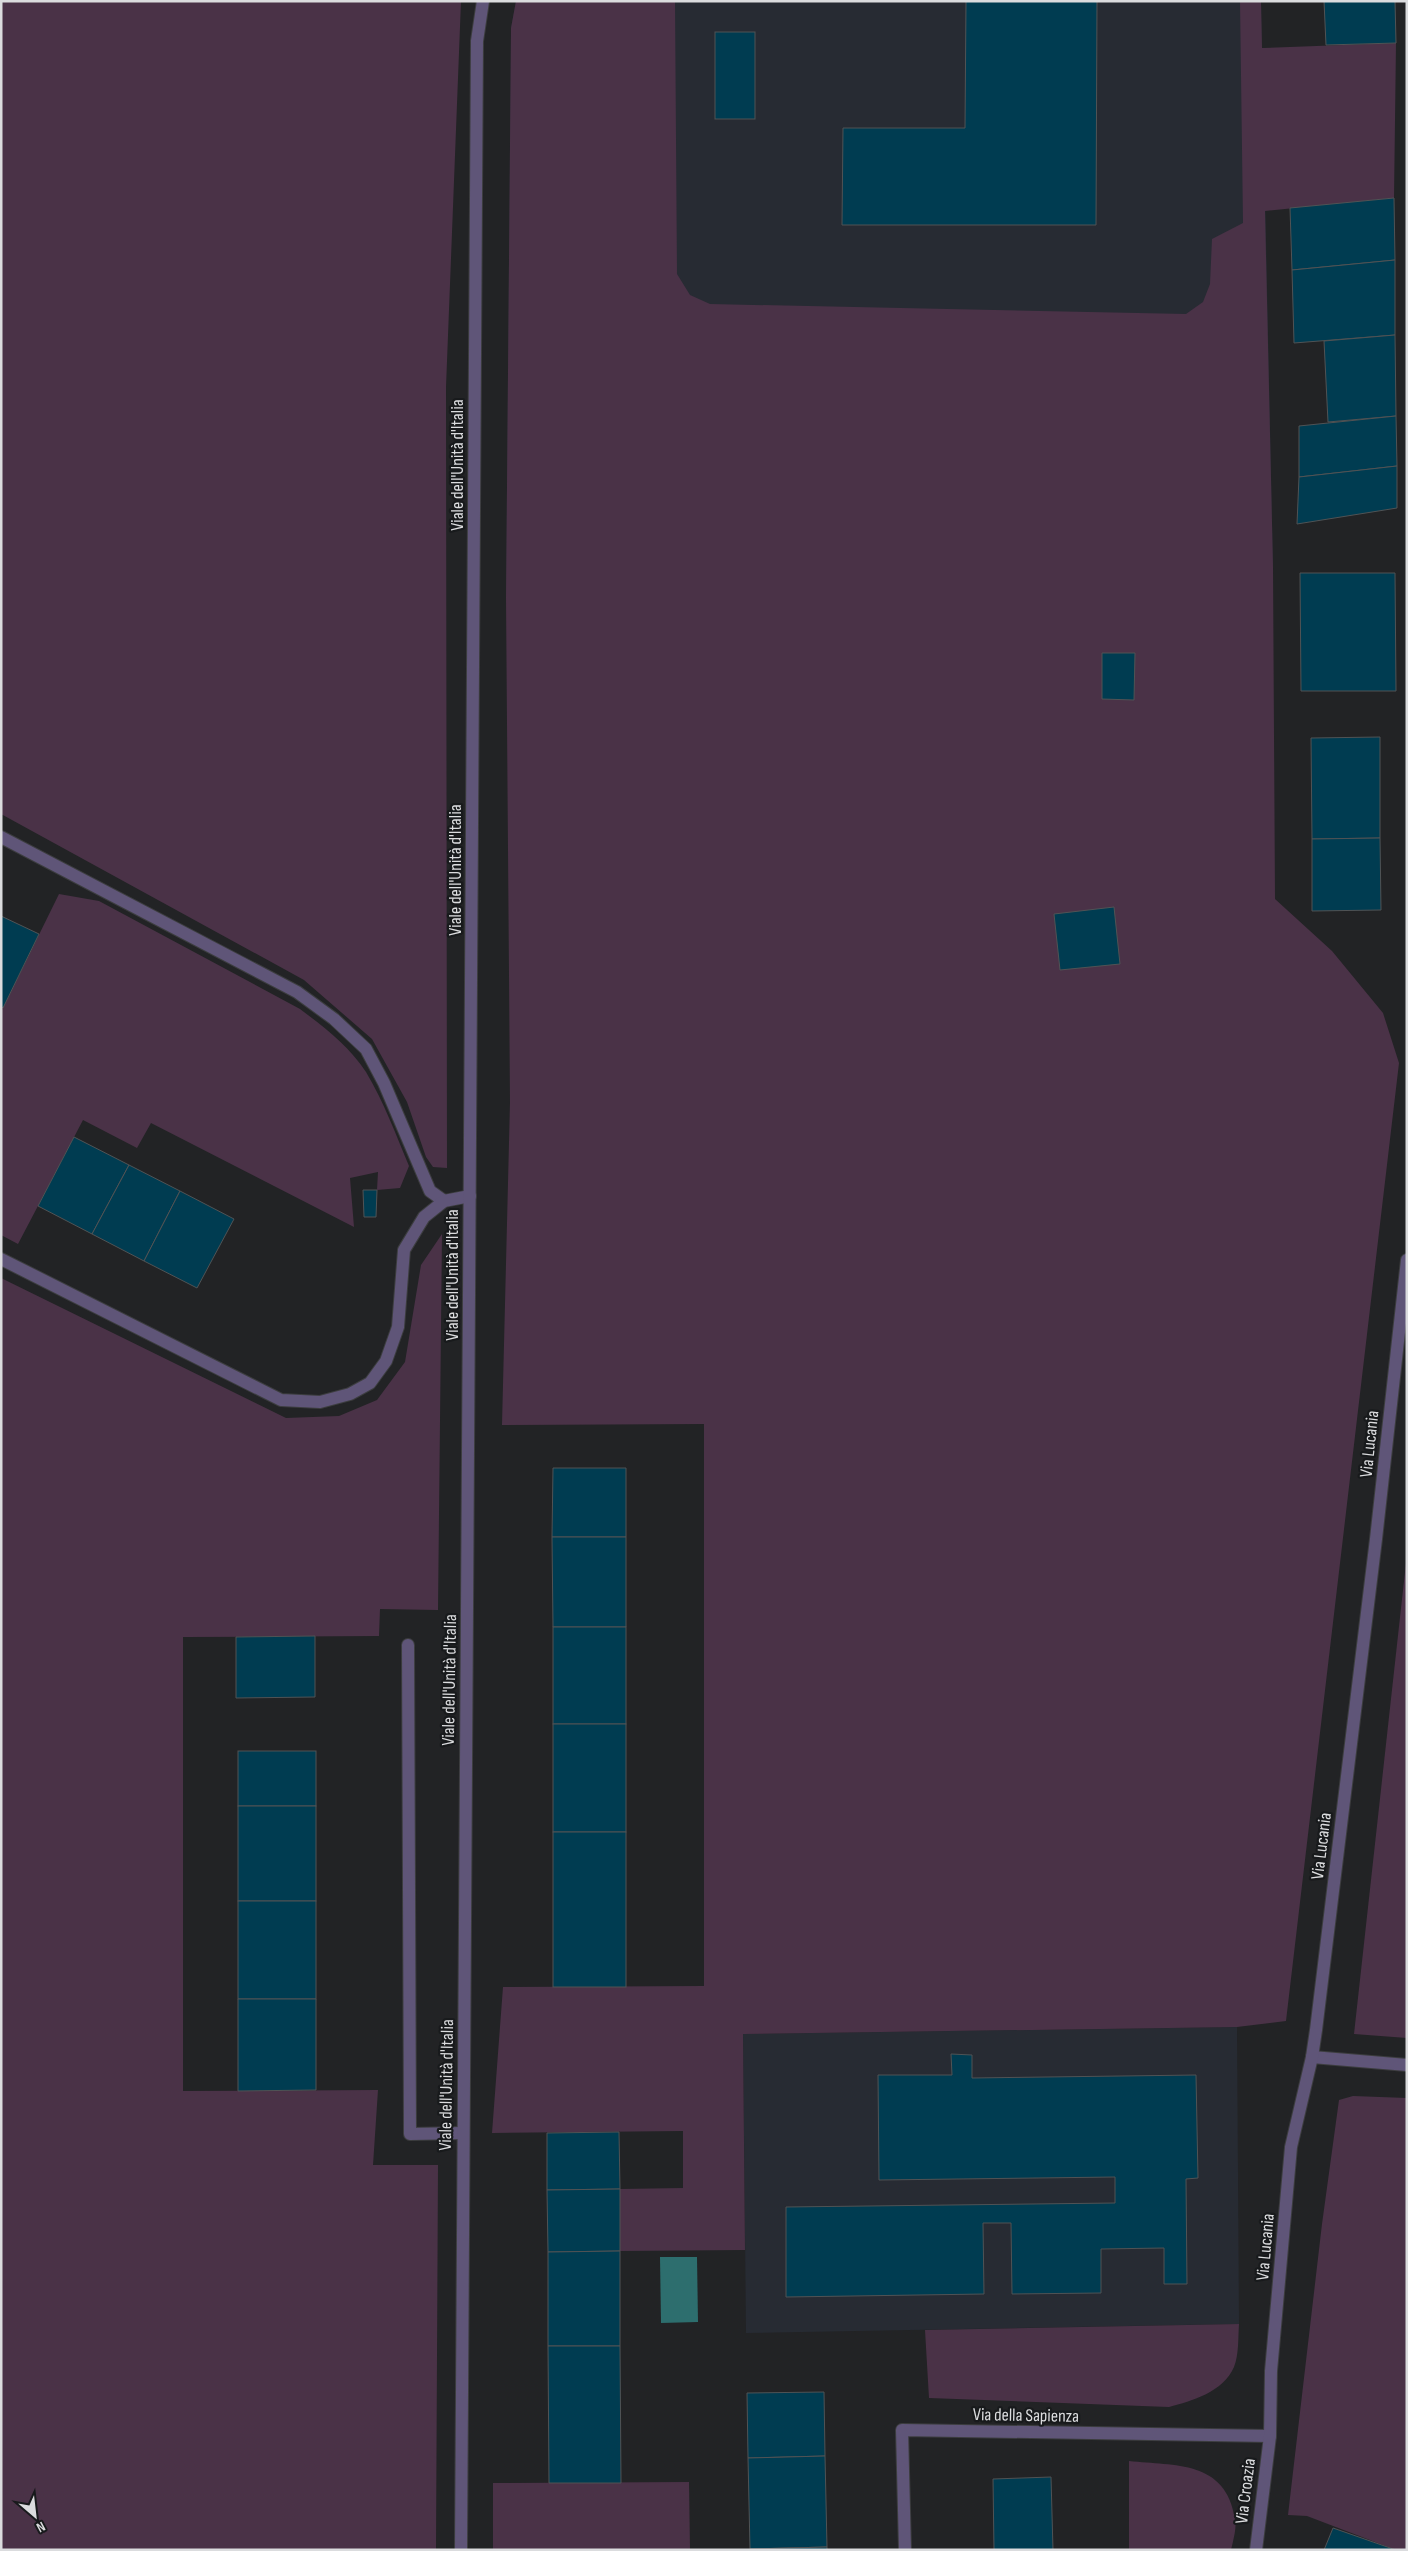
<svg xmlns="http://www.w3.org/2000/svg" width="1408" height="2551" viewBox="0 0 1408 2551" font-family="'Sofia Sans Condensed',sans-serif">
	<style>
		.built { fill: #272b33 }
		.green { fill: #4a3247 }
		.water { fill: #2d6e6e }
		.building { fill: #003c51; stroke: #505355 }
		.lines { fill: none; stroke-linecap: round; stroke-linejoin: round }
		.minor-casing { stroke: #3c3d3f; stroke-width: 14 }
		.minor { stroke: #5f5578; stroke-width: 12 }
		.labels { text-anchor: middle; stroke-width: 4.5; stroke-linejoin: round; paint-order: stroke }
		.street-label { font-size: 18px; fill: #dbdcde; stroke: #181a1c }
	</style>
	<rect width="100%" height="100%" fill="#222325"/>
	<g class="built">
		<path d="M516 1H1261L1273 567 506 598 511 28Z"/>
		<path d="M1237 2027 1239 2324 746 2333 743 2034Z"/>
	</g>
	<g class="green">
		<path d="M1 1H461L446 387 447 1168 433 1167 426 1157 407 1102 372 1039 304 980 1 814Z"/>
		<path d="M516 1H675L677 274 690 295 710 304 1186 314 1203 302 1210 284 1212 239 1243 223 1240 1H1261L1262 48 1396 43 1394 198 1265 211 1273 567 1275 899 1332 951 1383 1013 1399 1063 1286 2021 1237 2027 743 2034 745 2250 620 2251V2189L683 2188V2131L492 2133 503 1987 704 1986V1424L502 1425 510 1102 506 598 511 28Z"/>
		<path d="M59 894 99 901 300 1009C324 1027 349 1046 366 1072 384 1102 396 1135 409 1166L400 1188 377 1190 378 1172 350 1178 354 1227 151 1123 137 1148 83 1120 18 1244 1 1235V1012Z"/>
		<path d="M442 1234 438 1610 380 1609 379 1636 183 1637V2091L378 2090 373 2165H438L436 2550H1V1278L286 1418 339 1416 377 1400 405 1362 421 1265Z"/>
		<path d="M1407 1554V2038L1354 2034Z"/>
		<path d="M1353 2096 1407 2098V2550H1396L1307 2516 1288 2515 1322 2224 1339 2100Z"/>
		<path d="M1239 2324C1238 2338 1239 2354 1234 2367 1223 2392 1192 2401 1169 2407L929 2398 925 2330Z"/>
		<path d="M1129 2461C1175 2466 1226 2460 1235 2519 1237 2528 1233 2541 1231 2550H1129Z"/>
		<path d="M689 2482 690 2550H493V2483Z"/>
	</g>
	<path class="water" d="M660 2257H697L698 2322 661 2323Z"/>
	<g class="building">
		<path d="M966 1H1097L1096 225H842L843 128H965Z"/>
		<path d="M1324 1H1395L1396 43 1326 45Z"/>
		<rect x="715" y="32" width="40" height="87"/>
		<path d="M1394 198 1395 260 1292 270 1290 208Z"/>
		<path d="M1395 260V335L1294 343 1292 270Z"/>
		<path d="M1395 335 1396 416 1328 422 1324 341Z"/>
		<path d="M1396 416 1397 466 1299 477V426Z"/>
		<path d="M1397 466V508L1297 524 1299 477Z"/>
		<path d="M1300 573H1395L1396 691H1301Z"/>
		<path d="M1102 653H1135L1134 700 1102 699Z"/>
		<path d="M1380 737V838L1312 839 1311 738Z"/>
		<path d="M1380 838 1381 910 1312 911V839Z"/>
		<path d="M1114 907 1120 964 1060 970 1054 914Z"/>
		<path d="M1 916 39 934 3 1008 1 1007Z"/>
		<path d="M74 1137 129 1165 92 1234 38 1206Z"/>
		<path d="M129 1165 180 1191 144 1261 92 1234Z"/>
		<path d="M363 1190H377L376 1217H364Z"/>
		<path d="M180 1191 234 1219 197 1288 144 1261Z"/>
		<path d="M553 1468H626V1537H552Z"/>
		<path d="M552 1537H626V1627H553Z"/>
		<rect x="553" y="1627" width="73" height="97"/>
		<path d="M315 1636V1697L236 1698V1637Z"/>
		<rect x="553" y="1724" width="73" height="108"/>
		<rect x="238" y="1751" width="78" height="55"/>
		<rect x="238" y="1806" width="78" height="95"/>
		<rect x="553" y="1832" width="73" height="155"/>
		<rect x="238" y="1901" width="78" height="98"/>
		<path d="M238 1999H316V2090L238 2091Z"/>
		<path d="M951 2054 972 2055V2078L1196 2075 1198 2178 1186 2179 1187 2284H1164V2248L1101 2249V2293L1012 2294 1011 2223H983L984 2294 786 2297V2207L1115 2203V2177L879 2180 878 2075H952Z"/>
		<path d="M619 2132 620 2189 547 2190V2133Z"/>
		<path d="M620 2189V2251L548 2252 547 2190Z"/>
		<path d="M620 2251V2346H548V2252Z"/>
		<path d="M548 2346H620L621 2483H549Z"/>
		<path d="M824 2392 825 2456 748 2458 747 2393Z"/>
		<path d="M825 2456 827 2547 750 2549 748 2458Z"/>
		<path d="M1051 2477 1053 2550H994L993 2479Z"/>
		<path d="M1333 2528 1396 2550H1324Z"/>
		<path d="M827 2547V2550H750V2549Z"/>
	</g>
	<g class="lines">
		<defs>
			<g id="minor">
				<path d="M1 837 297 992 334 1019 366 1049 384 1083 430 1191 444 1201"/>
				<path d="M1 1259 281 1400 320 1402 350 1394 370 1383 386 1361 398 1327 404 1250 424 1217 444 1201 470 1196"/>
				<path d="M408 1645 410 2134 463 2133"/>
				<path d="M1312 2057 1407 2065"/>
				<path d="M461 2550 477 41 483 1"/>
				<path d="M905 2550 902 2430 1270 2436"/>
				<path d="M1256 2550 1270 2436 1271 2371 1291 2147 1312 2057 1316 2030 1376 1539 1407 1260"/>
			</g>
		</defs>
		<use href="#minor" class="minor-casing"/>
		<use href="#minor" class="minor"/>
	</g>
	<g class="labels">
		<g class="street-label">
			<text transform="translate(457 465) rotate(-90)" y="6">Viale dell'Unità d'Italia</text>
			<text transform="translate(455 870) rotate(-90)" y="6">Viale dell'Unità d'Italia</text>
			<text transform="translate(452 1275) rotate(-90)" y="6">Viale dell'Unità d'Italia</text>
			<text transform="translate(1369 1444) rotate(-84)" y="6">Via Lucania</text>
			<text transform="translate(449 1680) rotate(-89)" y="6">Viale dell'Unità d'Italia</text>
			<text transform="translate(1321 1846) rotate(-83)" y="6">Via Lucania</text>
			<text transform="translate(446 2085) rotate(-89)" y="6">Viale dell'Unità d'Italia</text>
			<text transform="translate(1265 2247) rotate(-85)" y="6">Via Lucania</text>
			<text transform="translate(1026 2415) rotate(1)" y="6">Via della Sapienza</text>
			<text transform="translate(1245 2491) rotate(-83)" y="6">Via Croazia</text>
		</g>
	</g>
	<rect width="1408" height="2551" fill="none" stroke="#dbdcde" stroke-width="5"/>
	<g transform="translate(35 2516) rotate(152)" stroke="#181a1c" stroke-width="4" paint-order="stroke">
	<path d="M0-4L9 19L0 12L-9 19Z" fill="#dbdcde"/>
	<text y="-8" font-size="14" font-weight="bold" text-anchor="middle" fill="#dbdcde">N</text>
	</g>
</svg>
